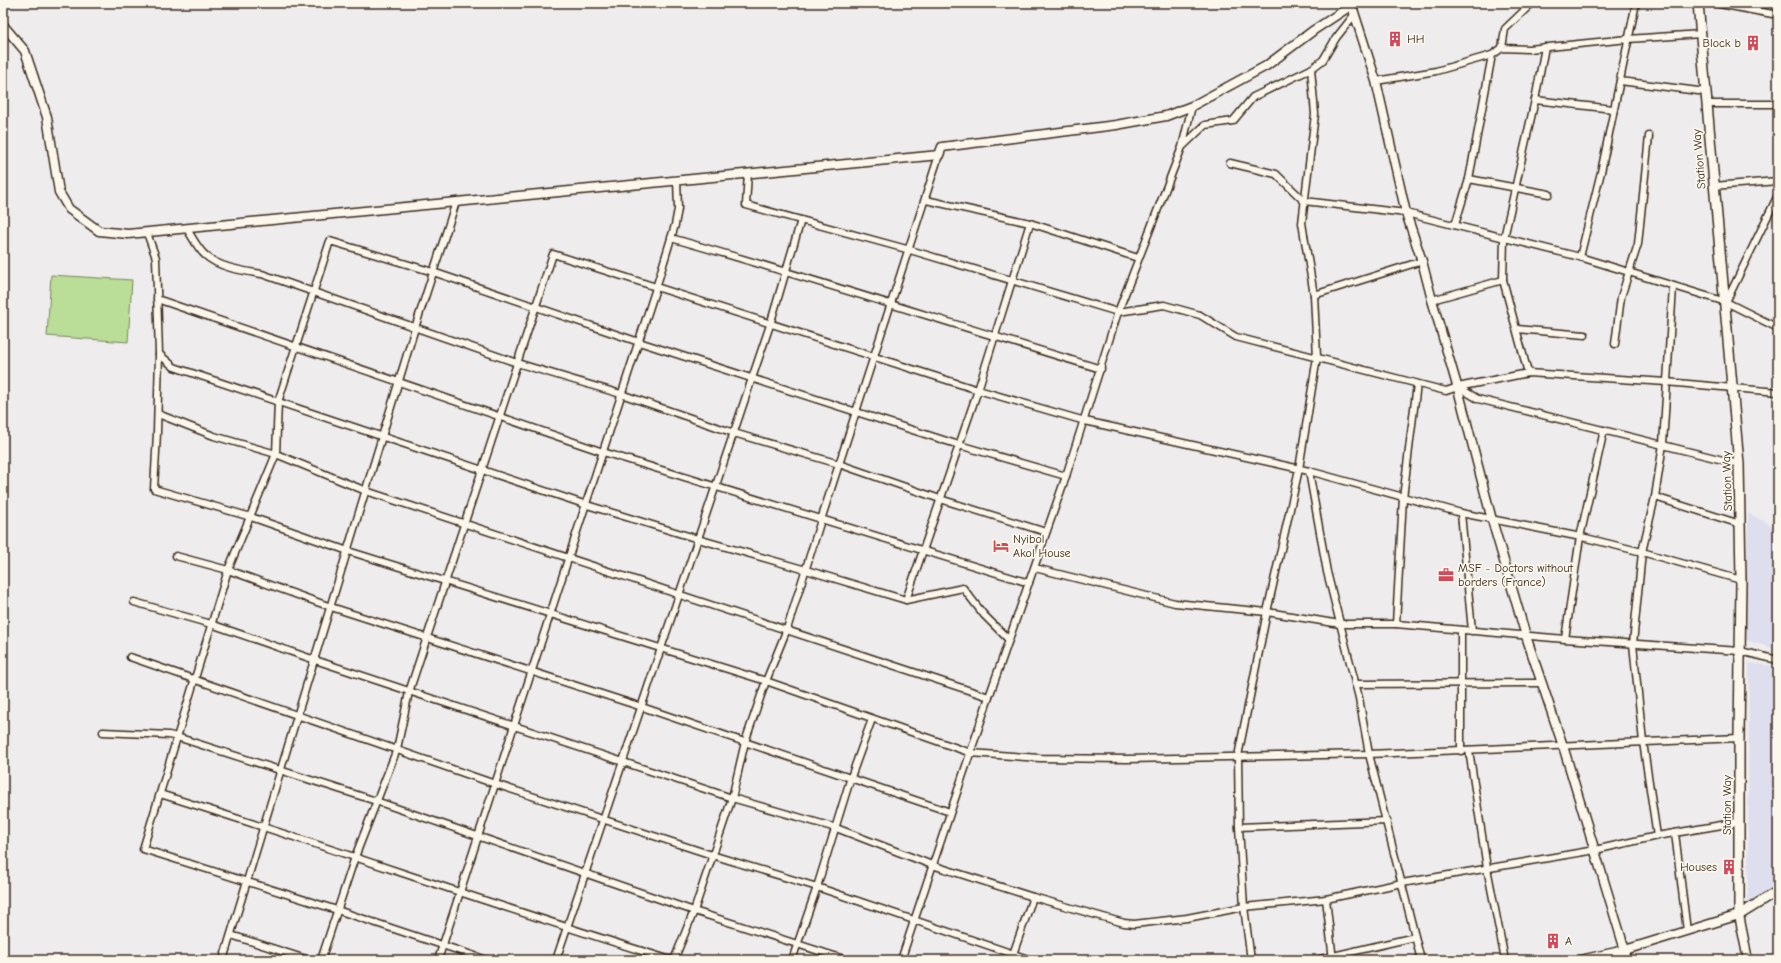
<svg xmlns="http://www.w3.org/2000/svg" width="1781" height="963" viewBox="0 0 1781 963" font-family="'Comic Neue',sans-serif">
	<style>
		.built { fill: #dedeee }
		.green { fill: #badd97; stroke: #7a845a }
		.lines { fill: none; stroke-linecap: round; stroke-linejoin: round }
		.minor-casing { stroke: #3b2a1e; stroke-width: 9 }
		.tertiary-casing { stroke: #3b2a1e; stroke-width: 11 }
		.secondary-casing { stroke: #3b2a1e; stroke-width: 12 }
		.minor { stroke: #fbf7ec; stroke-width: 6 }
		.tertiary { stroke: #fbf7ec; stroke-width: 8 }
		.secondary { stroke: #fbf7ec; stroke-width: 9 }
		.labels { text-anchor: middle; stroke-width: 3.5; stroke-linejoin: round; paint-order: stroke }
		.poi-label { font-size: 12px; fill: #3b2a1e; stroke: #fbf7ec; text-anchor: start }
		.street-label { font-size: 12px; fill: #3b2a1e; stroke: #fbf7ec }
	</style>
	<rect width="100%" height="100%" fill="#eeeced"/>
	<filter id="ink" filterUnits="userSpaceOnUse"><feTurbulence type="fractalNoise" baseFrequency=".025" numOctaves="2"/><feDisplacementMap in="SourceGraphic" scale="8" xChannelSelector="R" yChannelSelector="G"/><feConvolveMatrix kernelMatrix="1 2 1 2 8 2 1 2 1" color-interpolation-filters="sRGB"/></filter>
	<g filter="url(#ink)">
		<g class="built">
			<path d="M1748 513 1778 529V650L1746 640Z"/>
			<path d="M1749 663 1778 667V884L1748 902Z"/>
		</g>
		<path class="green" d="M51 275 132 280 128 342 47 336Z"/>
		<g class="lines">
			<defs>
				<g id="minor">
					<path d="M1714 3 1778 15"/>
					<path d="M1502 48 1505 29 1532 3"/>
					<path d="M1376 81 1436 71 1492 55"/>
					<path d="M1620 81 1706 92"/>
					<path d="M1535 100 1613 109"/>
					<path d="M1707 104H1778"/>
					<path d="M1183 146 1205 125 1233 121 1253 97 1311 69"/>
					<path d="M1230 163 1276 174 1304 201 1406 213 1580 257 1726 302 1778 328"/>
					<path d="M748 173 746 205 910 250 1118 312 1164 305 1200 315 1236 337 1446 391 1458 387"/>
					<path d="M1469 179 1549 194"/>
					<path d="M1713 186 1778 181"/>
					<path d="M926 200 1030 223 1138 258"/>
					<path d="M1455 225 1469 179 1492 55 1502 48 1529 49 1628 39 1701 34"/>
					<path d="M187 229C192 237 198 249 205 255 219 268 244 271 262 274L517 363 621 394 734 433 839 464 940 499 1046 532"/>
					<path d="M147 233 156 258 159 354 174 367 587 505 698 539 806 570 906 600 963 588 984 615 1009 640"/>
					<path d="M671 238C815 279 958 326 1101 369"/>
					<path d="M1580 257 1601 172 1636 3"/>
					<path d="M1314 295 1422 261"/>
					<path d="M157 299 603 452 1029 583"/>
					<path d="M1432 300 1503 280"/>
					<path d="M1726 302 1778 195"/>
					<path d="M1517 329 1585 335"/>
					<path d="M1615 344 1621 297 1638 244 1649 136"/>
					<path d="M159 354 157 433 154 489 251 517 348 551 766 681 971 753 1040 758 1127 759 1369 754 1739 738"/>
					<path d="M1528 373 1503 280 1504 238 1535 100 1545 47"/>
					<path d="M158 414 214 436 276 454 366 491 989 697"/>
					<path d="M1739 464 1478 399 1458 387 1528 373 1666 382 1778 392"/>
					<path d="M1309 471 1327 572 1359 698 1369 754 1421 960"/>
					<path d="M1655 497 1740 524"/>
					<path d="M1461 513 1472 631"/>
					<path d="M176 556 228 570 331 607 642 707 950 812"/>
					<path d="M1035 568 1175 603 1267 612 1340 624H1396L1565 639 1740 651 1778 660"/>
					<path d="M906 600 978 390 1030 223"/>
					<path d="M134 602 211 624 315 660 732 798 836 828 932 865 1033 897 1124 923 1134 924 1187 918 1244 907 1326 899 1402 883 1595 850 1657 836 1739 822"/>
					<path d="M1396 624 1403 498 1417 384"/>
					<path d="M1565 639 1580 537 1604 430"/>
					<path d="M130 657 495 784 712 855 817 887 1031 960"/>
					<path d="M1355 684 1541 683"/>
					<path d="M103 732 169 735 177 737 376 801 694 911 847 960"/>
					<path d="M1469 750 1487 868 1505 960"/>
					<path d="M1461 751V630"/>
					<path d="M160 794C331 847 500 908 671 960"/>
					<path d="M1239 827 1387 821"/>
					<path d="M1675 833 1687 931"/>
					<path d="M1657 836 1643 742 1633 644 1642 552 1655 497 1663 444 1673 287"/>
					<path d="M1326 899 1333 960"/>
					<path d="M231 935 309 960"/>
					<path d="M1625 950 1627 960"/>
					<path d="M223 960 415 328 456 202"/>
					<path d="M321 960 355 857 397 749 409 692 553 254 978 390 1085 421 1309 471 1461 513 1586 538 1642 552 1741 580"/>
					<path d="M438 960 656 288 675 225 678 209 677 180"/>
					<path d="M487 960 337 910 143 849 228 570 276 454 278 402 330 241 433 272 639 342 959 445 1066 476"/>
					<path d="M556 960 770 325 801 220"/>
					<path d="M674 960 694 911 732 798 745 742 766 681 787 629 821 520 939 155"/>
					<path d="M792 960 817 887 851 777 872 719"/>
					<path d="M901 960 989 697 1066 476 1118 312 1182 147 1192 106"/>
					<path d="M1011 960 1033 897"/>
					<path d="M1251 960 1244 907 1239 827 1238 756 1267 612 1299 469 1317 357 1314 295 1302 223 1315 114 1311 69 1323 60 1336 38 1354 15"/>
					<path d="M1316 960 1415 937"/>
				</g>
				<g id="tertiary">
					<path d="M1351 3 1376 81 1406 213 1422 261 1432 300 1458 389 1492 520 1526 636 1563 746 1625 950"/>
					<path d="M3 25 25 51 47 117 59 192 69 209 99 231 128 234 939 155 942 147 1116 125 1166 116 1192 106 1266 66 1314 30 1355 3"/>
					<path d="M1580 960 1625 950 1739 915 1748 960"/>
				</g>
				<g id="secondary">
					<path d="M1698 3 1739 464 1741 580 1739 738V915"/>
					<path d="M1739 915 1778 891"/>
				</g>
			</defs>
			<use href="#minor" class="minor-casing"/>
			<use href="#tertiary" class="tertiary-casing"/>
			<use href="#secondary" class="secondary-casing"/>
			<use href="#minor" class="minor"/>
			<use href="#tertiary" class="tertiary"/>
			<use href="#secondary" class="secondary"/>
		</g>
	</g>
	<defs>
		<symbol id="building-bare" viewBox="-9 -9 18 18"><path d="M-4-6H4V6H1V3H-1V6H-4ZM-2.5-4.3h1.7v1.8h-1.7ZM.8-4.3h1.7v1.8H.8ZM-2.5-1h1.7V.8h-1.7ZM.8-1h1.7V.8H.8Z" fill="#d1495b" stroke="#fbf7ec" stroke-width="2.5" paint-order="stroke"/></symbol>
		<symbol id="hotel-bare" viewBox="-9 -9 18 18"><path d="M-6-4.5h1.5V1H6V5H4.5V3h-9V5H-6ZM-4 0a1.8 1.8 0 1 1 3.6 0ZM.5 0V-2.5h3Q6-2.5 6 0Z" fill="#d1495b" stroke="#fbf7ec" stroke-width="2.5" paint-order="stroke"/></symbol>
		<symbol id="office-bare" viewBox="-9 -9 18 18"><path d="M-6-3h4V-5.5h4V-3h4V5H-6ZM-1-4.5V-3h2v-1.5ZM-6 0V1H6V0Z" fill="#d1495b" stroke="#fbf7ec" stroke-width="2.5" paint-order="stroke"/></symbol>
	</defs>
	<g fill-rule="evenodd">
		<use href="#building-bare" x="1384" y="28" width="22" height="22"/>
		<use href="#building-bare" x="1742" y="32" width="22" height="22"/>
		<use href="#hotel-bare" x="990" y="535" width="22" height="22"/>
		<use href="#office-bare" x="1435" y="564" width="22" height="22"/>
		<use href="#building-bare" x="1718" y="856" width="22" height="22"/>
		<use href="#building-bare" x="1542" y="930" width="22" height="22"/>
	</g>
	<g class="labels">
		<g class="poi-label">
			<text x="1407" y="43">HH</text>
			<text x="1741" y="47" text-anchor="end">Block b</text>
			<text x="1013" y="543">Nyibol<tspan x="1013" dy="14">Akol House</tspan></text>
			<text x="1458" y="572">MSF - Doctors without<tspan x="1458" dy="14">borders (France)</tspan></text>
			<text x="1717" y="871" text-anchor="end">Houses</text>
			<text x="1565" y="945">A</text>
		</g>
		<g class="street-label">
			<text transform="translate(1699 159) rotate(-95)" y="4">Station Way</text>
			<text transform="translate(1727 481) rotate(-92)" y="4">Station Way</text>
			<text transform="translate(1727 805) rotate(-90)" y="4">Station Way</text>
		</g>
	</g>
	<rect width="1781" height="963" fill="none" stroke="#fbf7ec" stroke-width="16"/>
	<rect x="8" y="8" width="1765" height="947" fill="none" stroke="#3b2a1e" stroke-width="1.5" filter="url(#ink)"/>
</svg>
